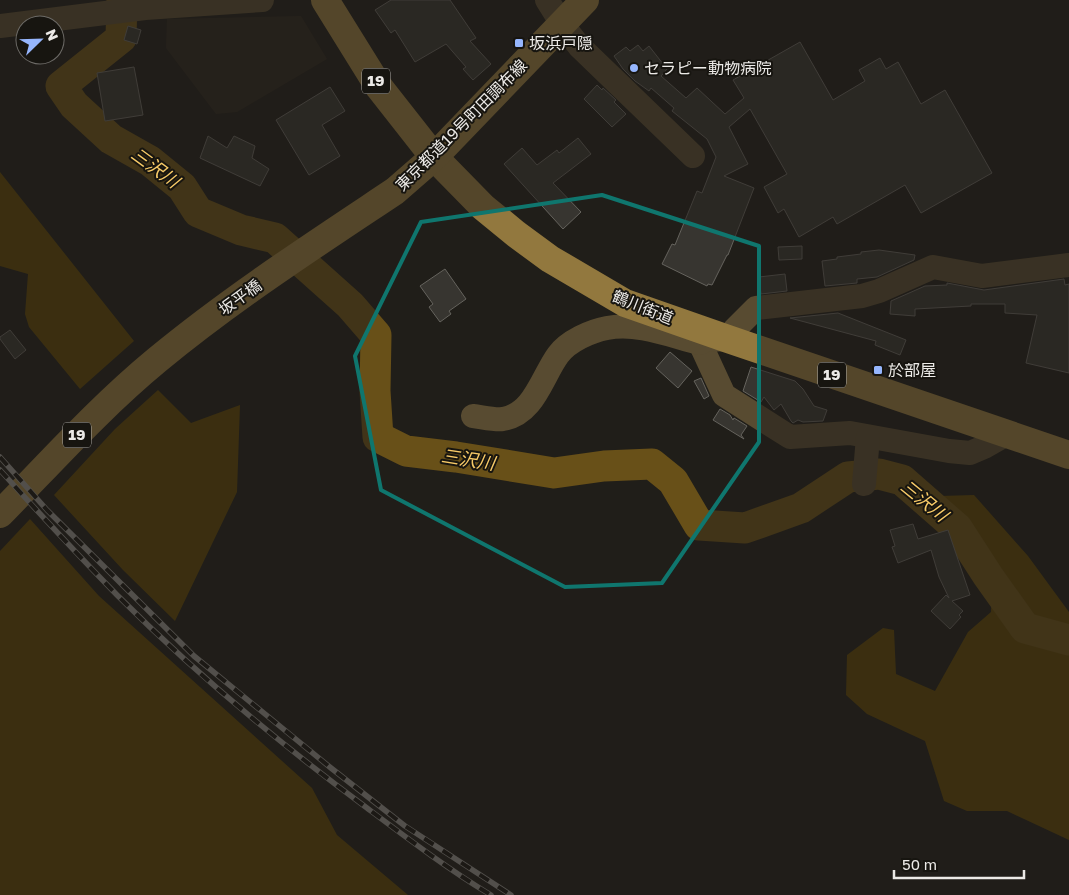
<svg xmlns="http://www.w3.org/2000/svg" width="1069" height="895" viewBox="0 0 1069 895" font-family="'Golos Text','Noto Sans JP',sans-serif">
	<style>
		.built { fill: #2c271e }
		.forest { fill: #5b4406 }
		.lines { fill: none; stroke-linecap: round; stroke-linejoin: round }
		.river { stroke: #685018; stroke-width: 31 }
		.building { fill: #373530; stroke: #65635d }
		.minor { stroke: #584b31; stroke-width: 24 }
		.major { stroke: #92783e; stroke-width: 28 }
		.rail-casing { stroke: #8e8c88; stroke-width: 5.5 }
		.rail { stroke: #171510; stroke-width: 4; stroke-dasharray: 11; stroke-linecap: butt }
		.marked { fill: none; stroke: #0f766e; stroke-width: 4; stroke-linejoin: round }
		.poi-dot { fill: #96b6fd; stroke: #171510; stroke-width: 2 }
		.labels { text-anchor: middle; stroke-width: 4; stroke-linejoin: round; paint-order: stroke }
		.shield { fill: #171510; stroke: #acaaa6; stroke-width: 1 }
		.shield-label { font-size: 15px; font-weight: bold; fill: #eceae7 }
		.poi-label { font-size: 16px; fill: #eceae7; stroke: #171510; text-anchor: start }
		.street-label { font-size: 16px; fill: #eceae7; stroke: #171510 }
		.water-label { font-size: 18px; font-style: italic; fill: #f8cb68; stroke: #171510 }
	</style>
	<rect width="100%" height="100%" fill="#201e19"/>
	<path class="built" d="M301 16 327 59 237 112 216 114 166 48 167 19Z"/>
	<g class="forest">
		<path d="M0 172 134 341 80 389 29 327 25 314 28 274 0 266Z"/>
		<path d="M158 390 191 423 240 405 237 492 175 621 123 570 54 495 115 429Z"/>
		<path d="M974 495 1028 556 1069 612V840L1007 811H967L944 801 925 741 867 714 846 695 847 655 883 628 894 630 896 674 935 691 968 632 991 612 993 561 940 496Z"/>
		<path d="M30 519 99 596 312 788 337 835 408 895H0V551Z"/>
	</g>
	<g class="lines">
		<path class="river" d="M122 0 121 38 61 86 74 105 111 139 150 161 182 187 198 212 241 230 275 238 350 305 376 335 375 391 378 437 406 451 456 457 554 473 604 466 652 464 673 481 699 525 745 528 801 508 848 477 879 474 902 480 957 528 988 576 1025 628 1069 640"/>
	</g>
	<g class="building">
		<path d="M391 0H450L476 38 470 41 491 64 473 80 463 69 466 67 446 44 415 62 395 30 391 33 375 10Z"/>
		<path d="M128 26 141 30 137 44 124 40Z"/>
		<path d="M800 42 833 100 865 81 859 70 880 58 886 69 898 62 921 104 945 90 992 173 921 213 905 185 837 224 833 217 799 237 784 209 778 213 764 187 787 174 750 109 729 127 748 164 724 176 754 188 728 255H727L712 285 708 284 707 286 662 264 672 244 675 245 697 191 702 193 716 157 707 139 672 111 674 108 651 88 649 91 635 81 623 69 614 56 626 47 630 51 638 45 643 51 649 46 667 69 661 76 686 98 697 88 725 114 744 98 733 80Z"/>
		<path d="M134 67 143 115 105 121 97 73Z"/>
		<path d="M597 85 602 90 603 88 616 100 614 102 626 114 612 127 584 99Z"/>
		<path d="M330 87 345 111 322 125 340 156 309 175 276 120Z"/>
		<path d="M208 136 227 148 234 136 255 146 252 158 269 169 260 186 200 158Z"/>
		<path d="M578 138 591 154 553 183 581 212 563 229 504 164 522 148 537 165 557 150 559 153Z"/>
		<path d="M802 246V259L779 260 778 247Z"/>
		<path d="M879 250 915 255 914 260 877 277 857 279V283L825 286 822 261 837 259V257L861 254V252Z"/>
		<path d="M445 269 466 299 449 311 451 314 440 322 429 307 433 304 420 286Z"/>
		<path d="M785 274 787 291 761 294 759 277Z"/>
		<path d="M1064 279 1065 285 1069 284V373L1026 363 1037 315 1005 313V304H971V306L915 309V316L890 314 891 301 925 286 947 285V283L984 290Z"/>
		<path d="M838 313 906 340 900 355 875 345 876 341 790 318Z"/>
		<path d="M10 330 26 350 15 359 0 339V337Z"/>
		<path d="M670 352 692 371 678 388 656 368Z"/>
		<path d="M751 367 795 381 803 389 814 406 827 410 823 421 803 422 798 420 793 423 791 421 781 404 774 410 764 397 761 402 743 391Z"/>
		<path d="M701 378 709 396 704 399 694 381Z"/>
		<path d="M720 409 730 415 733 420 734 418 747 426 741 435 744 439 713 420Z"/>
		<path d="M913 524 918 539 948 530 970 595 952 601 963 611 959 615 961 617 950 629 931 611 946 595 949 598 939 577 931 550 898 563 892 547 895 546 890 530Z"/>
	</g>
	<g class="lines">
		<g class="minor">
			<path d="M547 0 562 24 579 46 693 156"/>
			<path d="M0 26 145 8 262 0"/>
			<path d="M700 343 724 395 790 437 850 433 949 451 970 453 984 447 1005 435"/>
			<path d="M473 416C482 417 494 420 503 419 534 414 542 377 558 355 568 341 591 331 607 328 638 322 671 336 700 343L707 340 728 339 735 329 756 308 862 296 879 291 933 267 982 276 1069 265"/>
			<path d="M864 484 868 437"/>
		</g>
		<g class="major">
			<path d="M325 0 379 87 434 157 483 207 516 234 550 259 625 303 728 339 1069 455"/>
			<path d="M0 514C51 462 100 407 157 360 232 298 314 245 395 191L434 157 585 0"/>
		</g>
		<defs>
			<g id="rail">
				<path d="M0 457 47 510 194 656 331 768 405 826 511 895"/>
				<path d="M0 470C38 512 77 554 117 595 194 672 279 743 367 808 407 838 448 869 491 895"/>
			</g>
		</defs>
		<use href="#rail" class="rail-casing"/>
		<use href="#rail" class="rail"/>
	</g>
	<path d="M0 0H1069V895H0ZM602 195 759 246V442L662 583 565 587 381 490 355 356 421 222Z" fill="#201e19" fill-opacity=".55" fill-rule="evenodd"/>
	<path class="marked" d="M602 195 759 246V442L662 583 565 587 381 490 355 356 421 222Z"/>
	<g class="poi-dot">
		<rect x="514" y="38" width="10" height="10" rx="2.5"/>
		<circle cx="634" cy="68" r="5"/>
		<rect x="873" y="365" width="10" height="10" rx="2.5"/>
	</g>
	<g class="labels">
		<g class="shield">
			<rect x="362" y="68.5" width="28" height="25" rx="4"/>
			<rect x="818" y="362.5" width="28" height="25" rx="4"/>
			<rect x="63" y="422.5" width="28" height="25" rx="4"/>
		</g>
		<g class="shield-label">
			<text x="376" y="86">19</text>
			<text x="832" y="380">19</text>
			<text x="77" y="440">19</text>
		</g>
		<g class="poi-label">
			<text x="529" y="49">坂浜戸隠</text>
			<text x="644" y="74">セラピー動物病院</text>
			<text x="888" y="376">於部屋</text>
		</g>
		<g class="street-label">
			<text transform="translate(461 125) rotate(-45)" y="6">東京都道19号町田調布線</text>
			<text transform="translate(240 297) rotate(-36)" y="6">坂平橋</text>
			<text transform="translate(643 307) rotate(22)" y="6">鶴川街道</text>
		</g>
		<g class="water-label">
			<text transform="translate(155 168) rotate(36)" y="6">三沢川</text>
			<text transform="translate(468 460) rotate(9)" y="6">三沢川</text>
			<text transform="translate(924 501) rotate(39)" y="6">三沢川</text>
		</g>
	</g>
	<g transform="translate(40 40) rotate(67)"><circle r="24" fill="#171510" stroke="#6c6a66"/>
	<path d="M0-4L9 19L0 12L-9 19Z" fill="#96b6fd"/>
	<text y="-8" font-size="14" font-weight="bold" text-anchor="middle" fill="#eceae7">N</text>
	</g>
	<path d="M894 870v8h130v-8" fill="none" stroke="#eceae7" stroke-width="2.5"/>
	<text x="902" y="870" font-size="15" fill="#eceae7" stroke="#171510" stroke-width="4" paint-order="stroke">50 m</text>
</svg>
